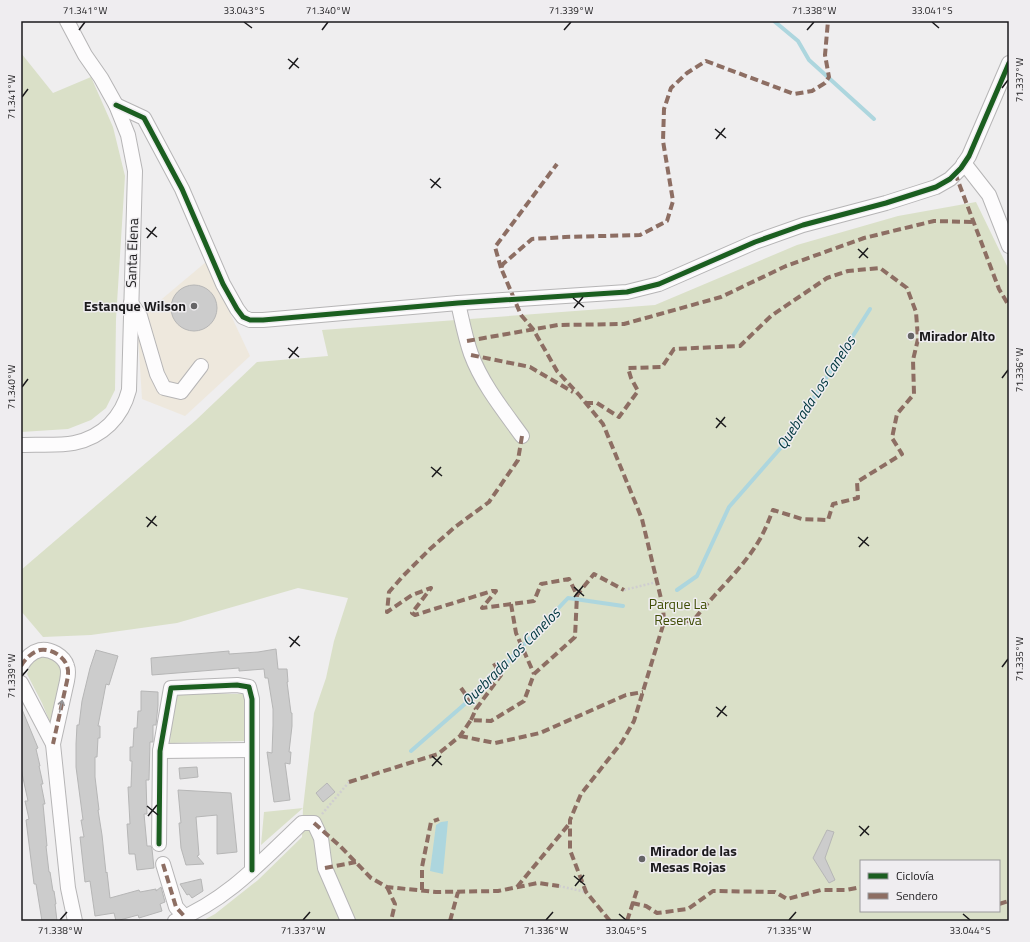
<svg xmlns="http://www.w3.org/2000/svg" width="1030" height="942" viewBox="0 0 1030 942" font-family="'Titillium Web',sans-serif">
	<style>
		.industrial { fill: #eee8dd }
		.green { fill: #dae0c8; fill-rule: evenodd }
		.water { fill: #add6de }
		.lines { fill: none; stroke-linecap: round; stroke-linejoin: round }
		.stream { stroke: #add6de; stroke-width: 4 }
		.building { fill: #ccc; stroke: #b6b6b6 }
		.minor-casing { stroke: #b6b5b6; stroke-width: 16 }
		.path { stroke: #cfcecf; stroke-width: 2.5; stroke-dasharray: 2 2; stroke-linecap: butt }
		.minor { stroke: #fdfcfd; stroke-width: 14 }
		.quiet { stroke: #8d6e63; stroke-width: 4; stroke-dasharray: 8 4; stroke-linecap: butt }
		.cycleway-casing { stroke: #efedf0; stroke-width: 8 }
		.cycleway { stroke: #1b5e20; stroke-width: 5 }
		.oneway { stroke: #979698 }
		.ticks { fill: none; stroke: #1b1a1c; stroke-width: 1.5 }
		.poi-dot { fill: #656466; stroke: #efedf0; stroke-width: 1.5 }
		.labels { text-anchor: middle; stroke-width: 3; stroke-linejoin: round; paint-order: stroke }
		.street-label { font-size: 14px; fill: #1b1a1c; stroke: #efedf0 }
		.poi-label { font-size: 14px; font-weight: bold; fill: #1b1a1c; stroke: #efedf0; text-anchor: start }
		.park-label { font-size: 14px; fill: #414e06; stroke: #efedf0 }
		.water-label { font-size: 15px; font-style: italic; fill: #00373f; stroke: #efedf0 }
		.neatline { fill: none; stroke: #1b1a1c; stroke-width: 1.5 }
		.ticks-label { font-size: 10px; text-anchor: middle; fill: #1b1a1c }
	</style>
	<rect width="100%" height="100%" fill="#efeeef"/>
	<path class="industrial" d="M206 262 250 356 185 416 142 399 137 320Z"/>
	<g class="green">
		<path d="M21 53 53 93 91 77 113 127 125 176 116 319 115 390 106 408 91 420 68 429 21 432Z"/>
		<path d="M976 202 1009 270V921H202L215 914 258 880 302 837 303 808 261 845 264 812 303 808 314 713 326 678 334 641 348 598 298 588 177 623 91 635 43 637 21 611V570L196 420 257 362 328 356 322 330 655 305 797 245 898 216ZM861 861H999V911H861Z"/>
		<path d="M41 656 55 659 63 671 52 727 42 703 27 674 32 662Z"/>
		<path d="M183 693 244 694 245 741 170 743 173 698Z"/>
	</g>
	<path class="water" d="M448 821 443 874 430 871 436 825 441 822Z"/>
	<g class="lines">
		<g class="stream">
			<path d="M774 21 798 41 809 60 874 119"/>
			<path d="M677 590 697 576 729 507 785 443 870 309"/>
			<path d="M411 751 482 689 568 598 623 606"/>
		</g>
	</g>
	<g class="building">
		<circle cx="194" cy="308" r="23"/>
		<path d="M276 649 278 669H287L288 682H287L291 713H292V726L289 752H291L290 764 285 763 290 800 274 802 267 752 272 753 273 726V709L268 678H265L264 669 239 671V668L152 675 151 658 229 651V654L258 652Z"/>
		<path d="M96 650 118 656 109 685 106 684 98 726H100V738H98L97 757H95V777L99 810H98L102 835 106 873 107 872 110 898 139 890 140 892 156 889V891L161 887 165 902 160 904 162 911 139 918 138 915 116 921 114 913 95 916 90 881 85 882 80 837H84L81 820H83L76 767V744L77 725H79L82 701 90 668Z"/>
		<path d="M141 691 158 692V705L156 725H153V742H150L149 780H146L147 814H144L147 846H151L152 849 154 868 137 870 135 854H129L127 824H130L128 787H131L132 761H130V747H133L134 728H137L138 711H141Z"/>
		<path d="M21 707 38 748 36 749 40 766H39L43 784H41L45 804H43L47 846H46L49 872H50L53 891H54L56 904H55L57 921H42L36 884H34L26 820 29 819 25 801H28L21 769Z"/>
		<path d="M197 767 198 777 180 779 179 768Z"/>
		<path d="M327 783 335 792 323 802 316 793Z"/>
		<path d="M178 790 231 793 237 852 217 854V815L196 817 199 855 197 856 204 864 186 865 181 848 179 823H181Z"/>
		<path d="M827 830 834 832 825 858 835 880 829 883 813 858Z"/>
		<path d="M201 879 203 891 192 898 189 894 187 895 180 884Z"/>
	</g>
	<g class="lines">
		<defs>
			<g id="minor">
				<path d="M116 105 144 118 182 189 223 284 237 309 243 317 250 320H263L458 303 627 292 659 284 755 242 803 225 886 203 936 187 950 179 961 168 969 156 1009 63"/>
				<path d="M964 163 989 195 1009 246"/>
				<path d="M131 303 140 316 157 374 164 388 181 392 201 366"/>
				<path d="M458 303C462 320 465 337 471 354 482 384 504 411 522 436"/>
				<path d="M21 445C37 444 59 446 74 443 103 437 122 417 129 390L135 171 128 135 116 105 101 78 85 55 67 21"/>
				<path d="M21 666C25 659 32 652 40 650 50 648 64 656 67 666 69 671 68 676 67 681L53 744 68 888 75 921"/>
				<path d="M21 683 53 744"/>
				<path d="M160 751 252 750"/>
				<path d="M159 844 160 751 171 688 237 685 249 687 252 699V870"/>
				<path d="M163 864 176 907 185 917 186 921"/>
				<path d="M175 921C227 900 262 861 302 823H314L321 838 325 868 348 921"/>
			</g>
		</defs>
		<use href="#minor" class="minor-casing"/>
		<g class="path">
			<path d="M624 590 657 582"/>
			<path d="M322 814 349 782"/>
			<path d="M559 886 586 892"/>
		</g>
		<use href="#minor" class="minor"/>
		<g class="quiet">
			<path d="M955 173 999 289 1009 306"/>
			<path d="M501 268 495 247 557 164"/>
			<path d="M467 341 558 325 624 324 721 297 786 266 864 238 934 221 973 222"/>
			<path d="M471 355 530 367 573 392"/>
			<path d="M585 403H597L619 417 638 391 631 378 628 368 662 367 674 349 740 346 771 316 827 278 848 271 880 268 907 288 916 312 918 339 913 360 914 394 897 414 892 438 902 454 857 482 858 498 833 504 828 520 802 519 773 510C769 520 765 530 760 539 742 570 714 593 693 621L664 622"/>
			<path d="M522 436 518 460 489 502 455 527 430 549 403 576 389 592 387 612 412 595 431 588 412 613 415 615 492 591H496L482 608 534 601 541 584 569 579 577 595"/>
			<path d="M511 604 516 633 534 674"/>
			<path d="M21 666C25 659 32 652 40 650 50 648 64 656 67 666 69 671 68 676 67 681L53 744"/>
			<path d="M461 688 476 709"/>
			<path d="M471 720 476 709 501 675 493 662"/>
			<path d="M460 736 495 743 540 733 626 695 643 692"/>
			<path d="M349 782 438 754 460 736 471 720 491 721 524 701 534 674 575 637 577 595 594 574 624 590"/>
			<path d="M314 823 340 846 371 878 387 887 436 892 498 891 538 883 559 886"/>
			<path d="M163 864 176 907 185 917"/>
			<path d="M325 868 356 862"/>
			<path d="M387 887 395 904 391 921"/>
			<path d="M517 887 570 823"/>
			<path d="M422 890V867L431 822 439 819"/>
			<path d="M632 903 646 906 657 913 688 909 713 891 775 892 787 899 821 890H846L861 887"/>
			<path d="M999 904 1009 901"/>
			<path d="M450 921 458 892"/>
			<path d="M610 921 586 892 570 850V820L581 794 622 742 634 721 664 622 663 607 642 519 603 424 580 396 557 371 533 329 521 315 501 268 503 264 532 239 565 237 640 235 667 221 673 201 663 141 664 109 671 88 687 73 706 61 794 94 812 91 825 83 829 77 825 55 828 21"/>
			<path d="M627 921 638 887"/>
		</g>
		<defs>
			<g id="cycleway">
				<path d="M116 105 144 118 182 189 223 284 237 309 243 317 250 320H263L458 303 627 292 659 284 755 242 803 225 886 203 936 187 950 179 961 168 969 156 1009 63"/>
				<path d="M159 844 160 751 171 688 237 685 249 687 252 699V870"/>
			</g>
		</defs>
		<use href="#cycleway" class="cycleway-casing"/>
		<use href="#cycleway" class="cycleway"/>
	</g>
	<defs><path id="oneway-shaft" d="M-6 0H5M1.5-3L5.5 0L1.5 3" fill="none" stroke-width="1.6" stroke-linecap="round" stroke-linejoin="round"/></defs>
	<use class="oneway" href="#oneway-shaft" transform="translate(61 706) rotate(-77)"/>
	<path class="ticks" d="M244 22 252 28M932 22 939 28M79 30 85 22M322 30 328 22M564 30 571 22M807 30 814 22M288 59 299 68M289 69 298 58M1002 88 1008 80M22 97 28 89M715 129 726 138M716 139 725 128M430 179 441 188M431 188 440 178M146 228 157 237M147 238 156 227M858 249 868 258M859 258 868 248M573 298 584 307M574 308 583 297M288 348 299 357M289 358 298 347M1002 378 1008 370M22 387 28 379M716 418 726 427M716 428 725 417M431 467 442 476M432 477 441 467M146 517 157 526M147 527 156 516M858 537 869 546M859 547 868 537M574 587 584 596M574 597 583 586M289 637 300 646M290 647 299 636M1002 667 1008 659M22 676 28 669M716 707 727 716M717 717 726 706M432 756 442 765M432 766 441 756M147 806 158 815M148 816 157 805M859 826 869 835M860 836 869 826M574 876 585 885M575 886 584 875M619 914 626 920M963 914 970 920M60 920 67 912M303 920 310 912M546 920 553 912M789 920 796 912"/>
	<g class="poi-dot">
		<circle cx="194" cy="306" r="4"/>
		<circle cx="911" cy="336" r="4"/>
		<circle cx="642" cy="859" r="4"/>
	</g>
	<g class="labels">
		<g class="street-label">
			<text transform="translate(132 253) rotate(-88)" y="5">Santa Elena</text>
		</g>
		<g class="poi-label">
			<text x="186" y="311" text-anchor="end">Estanque Wilson</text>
			<text x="919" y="341">Mirador Alto</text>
			<text x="650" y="856">Mirador de las<tspan x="650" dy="16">Mesas Rojas</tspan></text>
		</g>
		<g class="park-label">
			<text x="678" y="609">Parque La<tspan x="678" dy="16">Reserva</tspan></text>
		</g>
		<g class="water-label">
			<text transform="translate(816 393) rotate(-57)" y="5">Quebrada Los Canelos</text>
			<text transform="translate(511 657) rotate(-45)" y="5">Quebrada Los Canelos</text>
		</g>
	</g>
	<rect width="1030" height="942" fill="none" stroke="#efedf0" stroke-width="44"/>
	<rect x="860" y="860" width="140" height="52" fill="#efedf0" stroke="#9a999b"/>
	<rect x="868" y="873" width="20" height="6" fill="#1b5e20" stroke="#9a999b"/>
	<text x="896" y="880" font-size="12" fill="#1b1a1c">Ciclovía</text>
	<rect x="868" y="893" width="20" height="6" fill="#8d6e63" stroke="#9a999b"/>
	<text x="896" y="900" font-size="12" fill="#1b1a1c">Sendero</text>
	<rect x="22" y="22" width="986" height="898" class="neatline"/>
	<g class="ticks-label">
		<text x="85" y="14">71.341°W</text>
		<text x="244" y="14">33.043°S</text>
		<text x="328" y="14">71.340°W</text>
		<text x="571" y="14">71.339°W</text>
		<text x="814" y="14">71.338°W</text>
		<text x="932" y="14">33.041°S</text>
		<text transform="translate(1019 80) rotate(-90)" y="4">71.337°W</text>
		<text transform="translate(11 97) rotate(-90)" y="4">71.341°W</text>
		<text transform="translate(1019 370) rotate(-90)" y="4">71.336°W</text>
		<text transform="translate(11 387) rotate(-90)" y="4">71.340°W</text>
		<text transform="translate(1019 659) rotate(-90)" y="4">71.335°W</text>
		<text transform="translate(11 676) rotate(-90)" y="4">71.339°W</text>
		<text x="60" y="934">71.338°W</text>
		<text x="303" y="934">71.337°W</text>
		<text x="546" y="934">71.336°W</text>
		<text x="626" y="934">33.045°S</text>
		<text x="789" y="934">71.335°W</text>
		<text x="970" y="934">33.044°S</text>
	</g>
</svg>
